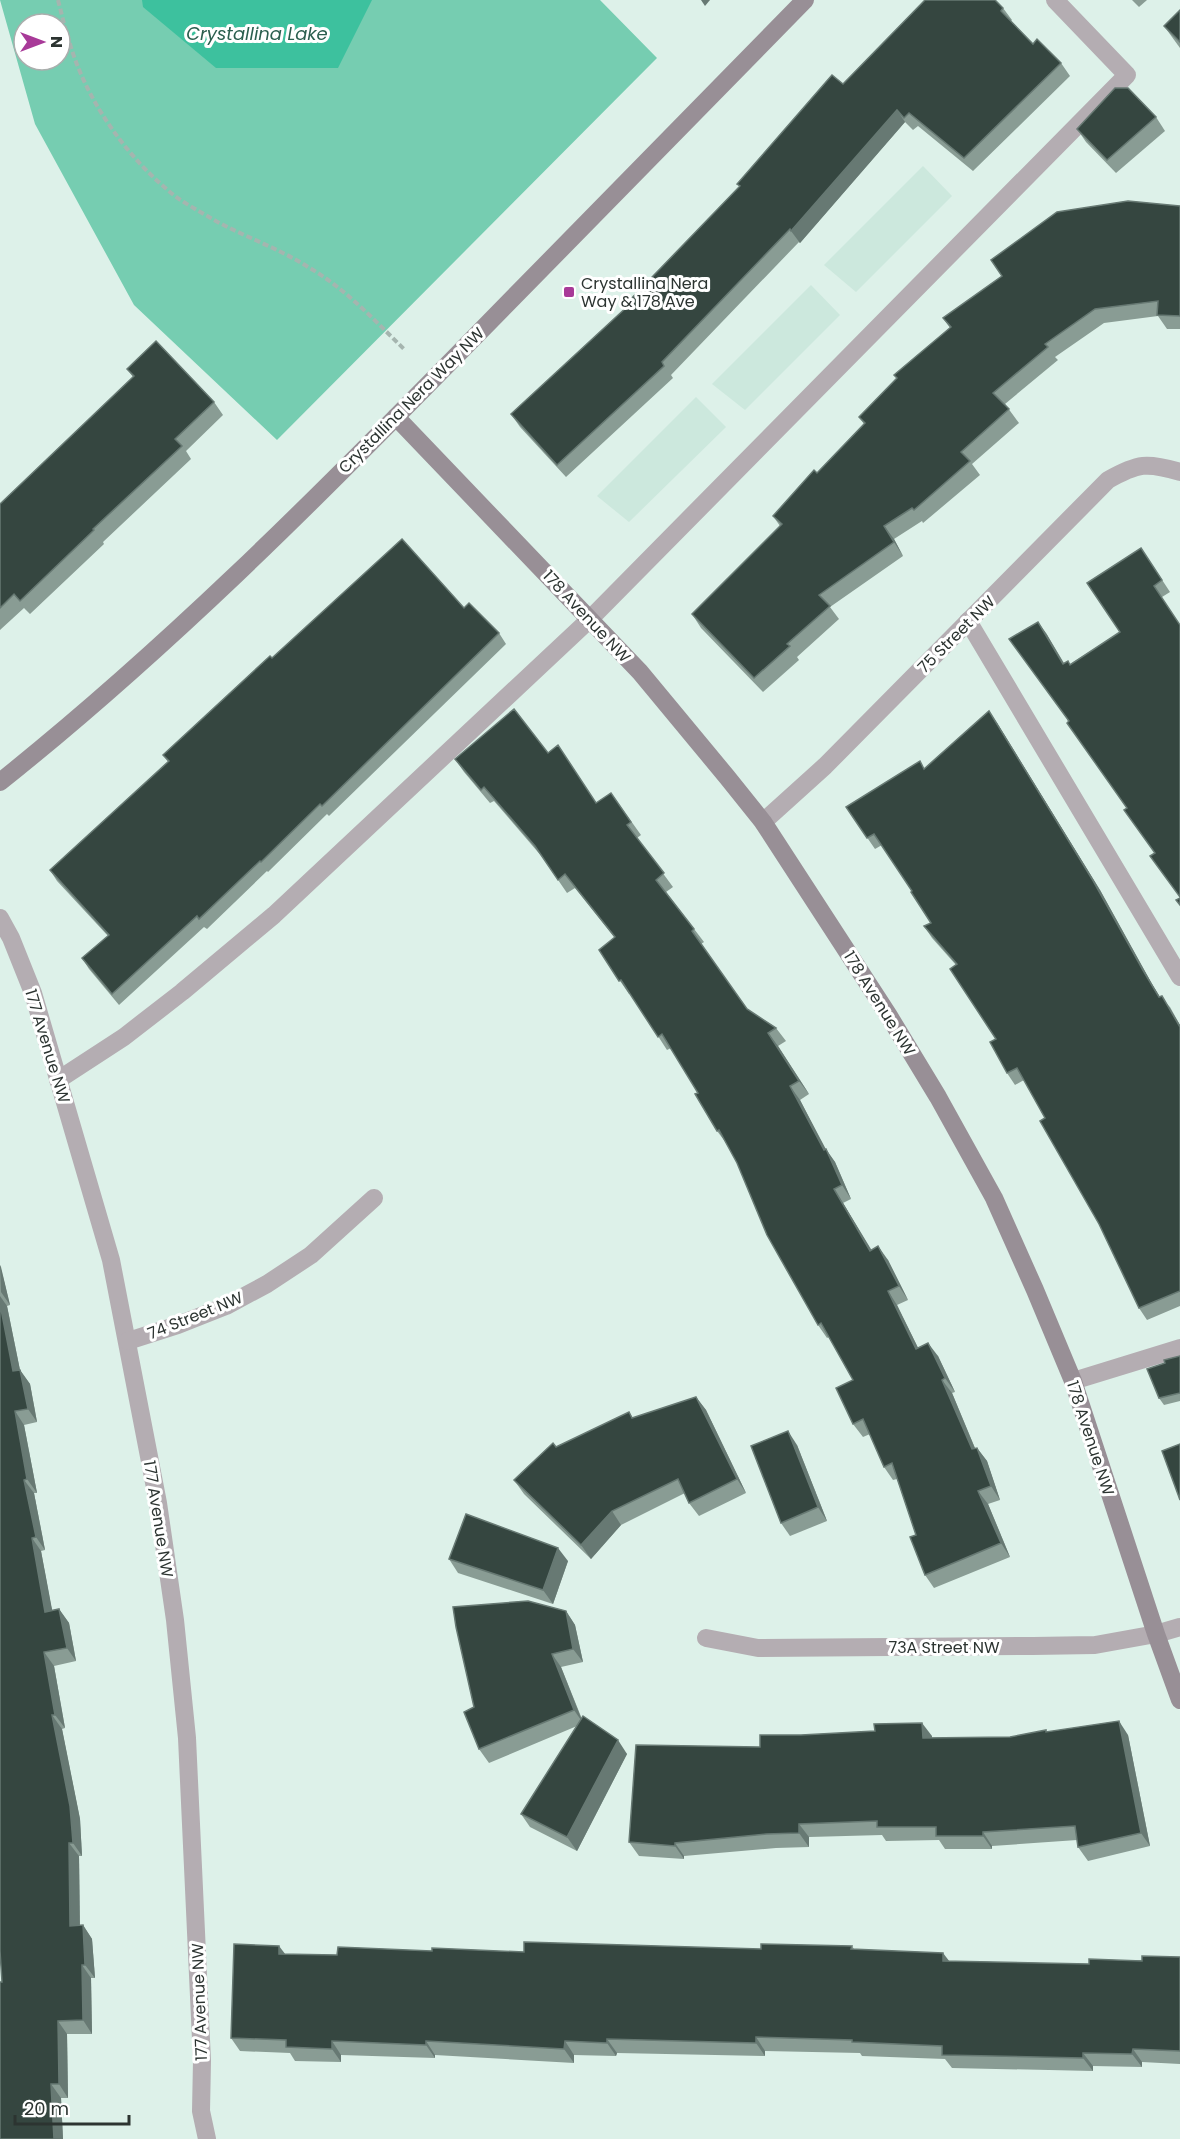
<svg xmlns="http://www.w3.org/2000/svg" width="1180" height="2139" viewBox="0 0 1180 2139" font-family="Poppins,sans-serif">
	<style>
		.built { fill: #cce8dd }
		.green { fill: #76cdb1; fill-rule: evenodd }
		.water { fill: #3dc19e }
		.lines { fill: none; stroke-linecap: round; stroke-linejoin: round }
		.path { stroke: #a5b5af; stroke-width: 4; stroke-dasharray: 6 3; stroke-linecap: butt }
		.lane { stroke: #b4adb2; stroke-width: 18 }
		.street { stroke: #b4adb2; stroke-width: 18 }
		.secondary { stroke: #988f96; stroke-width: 18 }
		.wall { fill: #899c94 }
		.shaded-wall { fill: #677973 }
		.building { fill: #354640; stroke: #677973; stroke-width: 1.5 }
		.poi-dot { fill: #a83a98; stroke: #fff; stroke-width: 2 }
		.labels { text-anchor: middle; stroke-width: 6; stroke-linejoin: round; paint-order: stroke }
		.poi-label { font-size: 16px; fill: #2c3431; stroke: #fff; text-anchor: start }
		.street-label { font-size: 16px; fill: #2c3431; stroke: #fff }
		.water-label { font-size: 18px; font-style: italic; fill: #2b5f4f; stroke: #fff }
	</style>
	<rect width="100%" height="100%" fill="#ddf1e9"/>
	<g class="built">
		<path d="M923 166 952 196 856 292 824 265Z"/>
		<path d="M811 285 840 315 745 410 712 384Z"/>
		<path d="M696 397 726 427 629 522 597 496Z"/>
	</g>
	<path class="green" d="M0 0H600L657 58 277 440 134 305 35 124ZM24 24H60V60H24Z"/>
	<path class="water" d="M142 0H372L338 68H216L143 7Z"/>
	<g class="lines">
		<path class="path" d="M58 0C62 15 65 30 70 44 87 102 128 159 175 196 187 205 201 212 214 220 245 237 278 248 308 267 345 288 375 321 405 350"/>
		<g class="lane">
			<path d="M968 621 1180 977"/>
			<path d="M58 1080 124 1037 182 992 274 915 590 619 1127 75 1055 0"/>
			<path d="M1073 1381 1180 1348"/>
		</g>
		<g class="street">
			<path d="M763 822 825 766 1108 480C1138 463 1147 462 1180 472"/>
			<path d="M0 918 11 938 33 993 111 1260 158 1503 175 1620 187 1738 202 2061 201 2111 207 2139"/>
			<path d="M128 1341 178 1325 226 1306 267 1284 311 1255 374 1198"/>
			<path d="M706 1638 758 1648 1033 1646 1095 1645 1156 1634 1180 1627"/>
		</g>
		<g class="secondary">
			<path d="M396 417 640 672 727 777 763 822 889 1016 938 1097 994 1198 1035 1290 1073 1381 1156 1634 1180 1700"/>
			<path d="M0 782C163 652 311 504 457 355 573 236 689 118 805 0"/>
		</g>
	</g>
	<g class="wall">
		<path d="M1132 0H1147L1139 7Z"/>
		<path d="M1003 8 1012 20 1011 21 1033 44 1061 63 1070 76 973 171 918 126 913 130 905 122 800 243 799 242 671 375 673 378 566 477 520 427 511 414 629 306 627 303 740 187 737 184 843 84Z"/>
		<path d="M1180 10V48L1164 26Z"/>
		<path d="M1156 117 1165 131 1116 173 1086 142 1077 129Z"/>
		<path d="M1180 206V329H1167L1158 316 1104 323 1055 357 1058 360 1005 404 1019 423 972 464 980 475 923 523 922 521 894 539 903 556 830 607 839 619 797 657 799 660 763 692 701 628 692 614 780 526 773 516 817 473 864 424 859 417 897 379 894 375 950 328 943 318Z"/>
		<path d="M127 369 214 402 223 415 186 451 191 459 103 542 104 544 30 614 24 608 0 630V504L133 377Z"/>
		<path d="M1149 560 1170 592 1162 597 1155 853 1127 808 1068 722 1046 633 1064 663 1070 664 1120 632Z"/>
		<path d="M464 608 499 633 506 644 329 816 327 814 268 872 267 871 207 929 204 927 119 1005 89 969 82 958 108 936 57 881 50 870 168 762 163 755 272 658Z"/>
		<path d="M997 723 1100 890 1152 984 1160 997 1170 1007 1180 1025V1306L1147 1320 1139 1308 1099 1224 1045 1118 1024 1080 1015 1085 1007 1073 996 1039 956 965 932 938 924 926 931 923 912 891 882 845 875 849 846 807 925 768Z"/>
		<path d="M548 753 597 803 611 793 641 835 637 838 673 887 666 892 704 942 701 944 747 1009 776 1028 786 1041 778 1046 809 1094 800 1100 825 1149 835 1162 851 1199 843 1203 871 1250 888 1260 908 1300 897 1305 918 1348 938 1356 955 1392 952 1393 975 1448H977L987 1461 1000 1500 988 1504 1010 1557 934 1588 925 1575 916 1535 897 1479 893 1480 884 1467 870 1434 863 1437 853 1424V1380L829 1337 827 1338 818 1325 737 1163 727 1144 717 1131 698 1093 671 1048 667 1050 630 993 629 994 599 950 615 938 575 888 567 893 543 858 494 801 490 803 464 772 455 759Z"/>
		<path d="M0 1265 10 1305 7 1306 20 1370 30 1384 37 1422 24 1425 37 1493H34L45 1550 41 1551 52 1611 59 1609 69 1623 76 1661 54 1666 65 1728 62 1729 80 1819 82 1856H79L80 1925H83L92 1939 95 1978H91L92 2034H67L68 2098H61L63 2139H0L2 1982 0 1951Z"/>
		<path d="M1180 1356V1401L1164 1405 1159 1398 1165 1363Z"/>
		<path d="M696 1397 706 1410 746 1493 699 1516 689 1503 685 1493 621 1525 591 1559 524 1494 514 1480 556 1447 629 1412 633 1418Z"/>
		<path d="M797 1445 827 1521 790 1536 781 1523Z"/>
		<path d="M449 1559 568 1561 553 1604 458 1573Z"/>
		<path d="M566 1611 575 1625 583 1662 561 1667 582 1719 627 1754 577 1851 530 1827 521 1814 577 1726 489 1763 479 1749 474 1707Z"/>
		<path d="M1046 1730 1047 1732 1128 1735 1150 1846 1088 1861 1078 1847 1077 1840 992 1846V1849H945L939 1840 886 1841 882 1835 809 1837V1847L776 1848 684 1856V1859L639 1856 629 1842 760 1747 932 1736V1738L1010 1737Z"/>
		<path d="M852 1946 854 1949 949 1961 1089 1964 1180 1957V2064L1142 2062V2067L1093 2066V2071L952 2068 945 2059 862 2056 860 2053 765 2051V2056L617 2053 616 2056 574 2055V2063L435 2055V2058L341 2055V2062L295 2061 290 2053 240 2051 231 2038 285 1954 337 1955 432 1951 524 1952 761 1949Z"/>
	</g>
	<g class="shaded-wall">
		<path d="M701 0H710L705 6Z"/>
		<path d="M897 110 905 122 800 243 791 231Z"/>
		<path d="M884 526 894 539 903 556 894 542Z"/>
		<path d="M1038 622 1046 633 1071 676 1063 664Z"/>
		<path d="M989 711 997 723 1100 890 1152 984 1167 1009 1159 997Z"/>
		<path d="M1162 996 1180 1025V1027Z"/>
		<path d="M768 1033 778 1046 809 1094 799 1081Z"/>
		<path d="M790 1086 800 1100 830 1157 826 1149 835 1162 851 1199 842 1185Z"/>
		<path d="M834 1189 843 1203 880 1264 870 1251Z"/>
		<path d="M878 1246 888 1260 908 1300 899 1286Z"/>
		<path d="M0 1265 1 1267 10 1305 1 1292Z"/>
		<path d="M888 1291 897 1305 925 1362 916 1349Z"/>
		<path d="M0 1296 7 1306 23 1385 13 1371 0 1304Z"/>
		<path d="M928 1343 938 1356 955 1392 945 1378Z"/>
		<path d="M20 1370 30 1384 37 1422 28 1409Z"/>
		<path d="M942 1380 952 1393 981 1463 972 1449Z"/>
		<path d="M696 1397 706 1410 746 1493 737 1479Z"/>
		<path d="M15 1411 24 1425 37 1493 27 1479Z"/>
		<path d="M788 1431 797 1445 827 1521 818 1507Z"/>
		<path d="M977 1448 987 1461 1000 1500 991 1486Z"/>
		<path d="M24 1480 34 1493 45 1550 36 1537Z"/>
		<path d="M978 1491 988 1504 1010 1557 1001 1543Z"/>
		<path d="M612 1511 621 1525 591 1559 581 1545Z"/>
		<path d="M32 1538 41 1551 55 1625 45 1612Z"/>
		<path d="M558 1548 568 1561 553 1604 543 1590Z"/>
		<path d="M59 1609 69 1623 76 1661 67 1648Z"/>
		<path d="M566 1611 575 1625 583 1662 573 1649Z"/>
		<path d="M44 1652 54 1666 65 1728 55 1715Z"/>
		<path d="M552 1654 561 1667 583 1723 574 1710Z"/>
		<path d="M52 1715 62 1729 80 1819 82 1856 73 1843Z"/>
		<path d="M1119 1721 1128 1735 1150 1846 1141 1833Z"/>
		<path d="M922 1723 932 1736V1752L923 1738Z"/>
		<path d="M618 1740 627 1754 577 1851 567 1837Z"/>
		<path d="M799 1824 809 1837V1847L799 1833Z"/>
		<path d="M983 1832 992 1846V1849L983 1836Z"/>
		<path d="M69 1843 79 1856 80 1939 70 1926Z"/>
		<path d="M675 1843 684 1856V1859L675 1846Z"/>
		<path d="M83 1925 92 1939 95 1978 85 1965Z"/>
		<path d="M279 1946 289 1959 279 1954Z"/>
		<path d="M943 1953 953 1966 943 1961Z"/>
		<path d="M82 1965 91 1978 92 2034 83 2020Z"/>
		<path d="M58 2021 67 2034 68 2098 59 2084Z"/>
		<path d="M756 2037 765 2051V2056L756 2043Z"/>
		<path d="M607 2039 617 2053 616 2056 607 2043Z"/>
		<path d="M332 2041 341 2055V2062L332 2049Z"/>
		<path d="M426 2041 435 2055V2058L426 2045Z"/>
		<path d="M565 2041 574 2055V2063L564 2049Z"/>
		<path d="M1133 2049 1142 2062V2067L1132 2054Z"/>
		<path d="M1083 2053 1093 2066V2071L1083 2058Z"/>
		<path d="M51 2084 61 2098 63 2139H54Z"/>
	</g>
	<g class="building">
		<path d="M925 0H995L1003 8 1001 11 1033 44 1037 39 1061 63 964 158 909 113 904 118 897 110 791 231 790 229 662 362 664 366 557 465 511 414 629 305 627 303 740 186 737 184 832 75 843 84Z"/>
		<path d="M1180 10V42L1164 26Z"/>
		<path d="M1115 88H1128L1156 117 1107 160 1077 129Z"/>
		<path d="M1128 201 1180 206V316L1157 315 1158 301 1095 309 1045 344 1048 347 993 393 1009 409 961 452 970 461 914 510 912 508 884 526 894 542 819 595 830 606 787 644 790 646 754 678 692 614 782 524 773 516 814 470 817 473 865 423 859 417 897 378 894 375 951 327 943 318 1002 276 991 260 1057 212Z"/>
		<path d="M156 341 214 402 175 439 182 446 93 529 94 530 20 601 14 594 0 608V504L134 376 127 369Z"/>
		<path d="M402 539 464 608 469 603 499 633 322 806 320 804 261 862 260 861 199 919 197 916 112 994 82 958 109 935 50 870 169 761 163 755 270 656 272 658Z"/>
		<path d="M1141 548 1162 580 1154 586 1180 625V897L1150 856 1155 853 1124 810 1127 808 1067 723 1069 721 1009 639 1038 622 1063 664 1068 661 1070 665 1120 632 1087 583Z"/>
		<path d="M514 709 548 753 558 745 596 803 611 793 631 822 627 825 664 873 656 880 694 929 692 931 747 1009 776 1028 768 1033 799 1081 790 1086 824 1150 826 1149 842 1185 834 1189 870 1251 878 1246 899 1286 888 1291 916 1349 928 1343 945 1378 942 1380 972 1449 977 1448 991 1486 978 1491 1001 1543 925 1575 910 1537 916 1535 892 1463 884 1467 863 1419 853 1424 836 1388 853 1380 821 1323 818 1325 767 1235 737 1163 719 1130 717 1131 695 1094 698 1093 662 1034 658 1037 621 980 619 981 599 950 615 937 565 874 558 880 535 846 484 787 481 790 455 759Z"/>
		<path d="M989 711 1092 879 1144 972 1159 997 1162 996 1180 1027V1291L1139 1308 1099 1224 1040 1121 1045 1118 1017 1068 1007 1073 990 1042 996 1039 950 969 957 964 924 926 931 923 911 892 912 891 874 834 867 838 846 807 920 761 924 769Z"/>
		<path d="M1180 898V905L1176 900Z"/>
		<path d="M0 1304 13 1371 20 1370 28 1409 15 1411 27 1479 24 1480 36 1537 32 1538 45 1612 59 1609 67 1648 44 1652 55 1715H52L70 1806 73 1843H69L70 1926 83 1925 85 1965H82L83 2020 58 2021 59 2084H51L54 2139H0V1982H2L0 1951Z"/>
		<path d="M1180 1356V1393L1159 1398 1147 1369 1165 1363 1164 1360Z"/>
		<path d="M696 1397 737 1479 689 1503 678 1479 612 1511 581 1545 514 1480 553 1443 556 1447 629 1412 632 1418Z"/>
		<path d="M788 1431 818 1507 781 1523 751 1446Z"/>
		<path d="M1180 1444V1500L1162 1451Z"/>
		<path d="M466 1514 558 1548 543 1590 449 1559Z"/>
		<path d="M528 1601 566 1611 573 1649 552 1654 574 1710 479 1749 464 1712 474 1707 456 1627 453 1607Z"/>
		<path d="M583 1716 618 1740 567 1837 521 1814Z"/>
		<path d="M1119 1721 1141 1833 1078 1847 1075 1826 983 1832V1836H936V1827H877V1821L799 1824V1833L766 1834 675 1843V1846L629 1842 636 1745 760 1747V1735H801L875 1731 874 1724 922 1723 923 1738 1010 1737 1046 1730V1732Z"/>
		<path d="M524 1942 761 1949V1944L852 1946 851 1949 943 1953V1961L1089 1964V1959L1142 1961V1956L1180 1957V2051L1133 2049 1132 2054 1083 2053V2058L942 2055V2046L852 2042V2040L756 2037V2043L607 2039V2043L565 2041 564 2049 426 2041V2045L332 2041V2049L286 2047V2040L231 2038 234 1944 279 1946V1954L337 1955 338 1947 432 1951V1948L524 1952Z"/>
	</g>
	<rect class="poi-dot" x="563" y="286" width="12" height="12" rx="3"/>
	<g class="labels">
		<g class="poi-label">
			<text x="581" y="289">Crystallina Nera<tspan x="581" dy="18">Way &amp; 178 Ave</tspan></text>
		</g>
		<g class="street-label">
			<text transform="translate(411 400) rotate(-45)" y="6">Crystallina Nera Way NW</text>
			<text transform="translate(587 616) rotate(47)" y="6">178 Avenue NW</text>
			<text transform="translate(956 634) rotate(-45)" y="6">75 Street NW</text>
			<text transform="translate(880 1003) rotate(58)" y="6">178 Avenue NW</text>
			<text transform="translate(48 1046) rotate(73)" y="6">177 Avenue NW</text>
			<text transform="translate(195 1315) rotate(-22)" y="6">74 Street NW</text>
			<text transform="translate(1091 1438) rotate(72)" y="6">178 Avenue NW</text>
			<text transform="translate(159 1519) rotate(81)" y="6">177 Avenue NW</text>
			<text x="944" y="1653">73A Street NW</text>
			<text transform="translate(199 2002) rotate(-92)" y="6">177 Avenue NW</text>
		</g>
		<g class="water-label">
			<text x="257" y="40">Crystallina Lake</text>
		</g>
	</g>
	<g transform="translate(42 42) rotate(90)"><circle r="28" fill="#ffffff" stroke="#abaead" stroke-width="1.5"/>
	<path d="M0-4.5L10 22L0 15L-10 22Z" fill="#a83a98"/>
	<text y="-9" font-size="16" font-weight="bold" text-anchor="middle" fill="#2c3431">N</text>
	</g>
	<path d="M15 2115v9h114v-9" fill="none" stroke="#2c3431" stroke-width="3"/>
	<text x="24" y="2115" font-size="18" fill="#2c3431" stroke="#ffffff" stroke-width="4.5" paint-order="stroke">20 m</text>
</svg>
